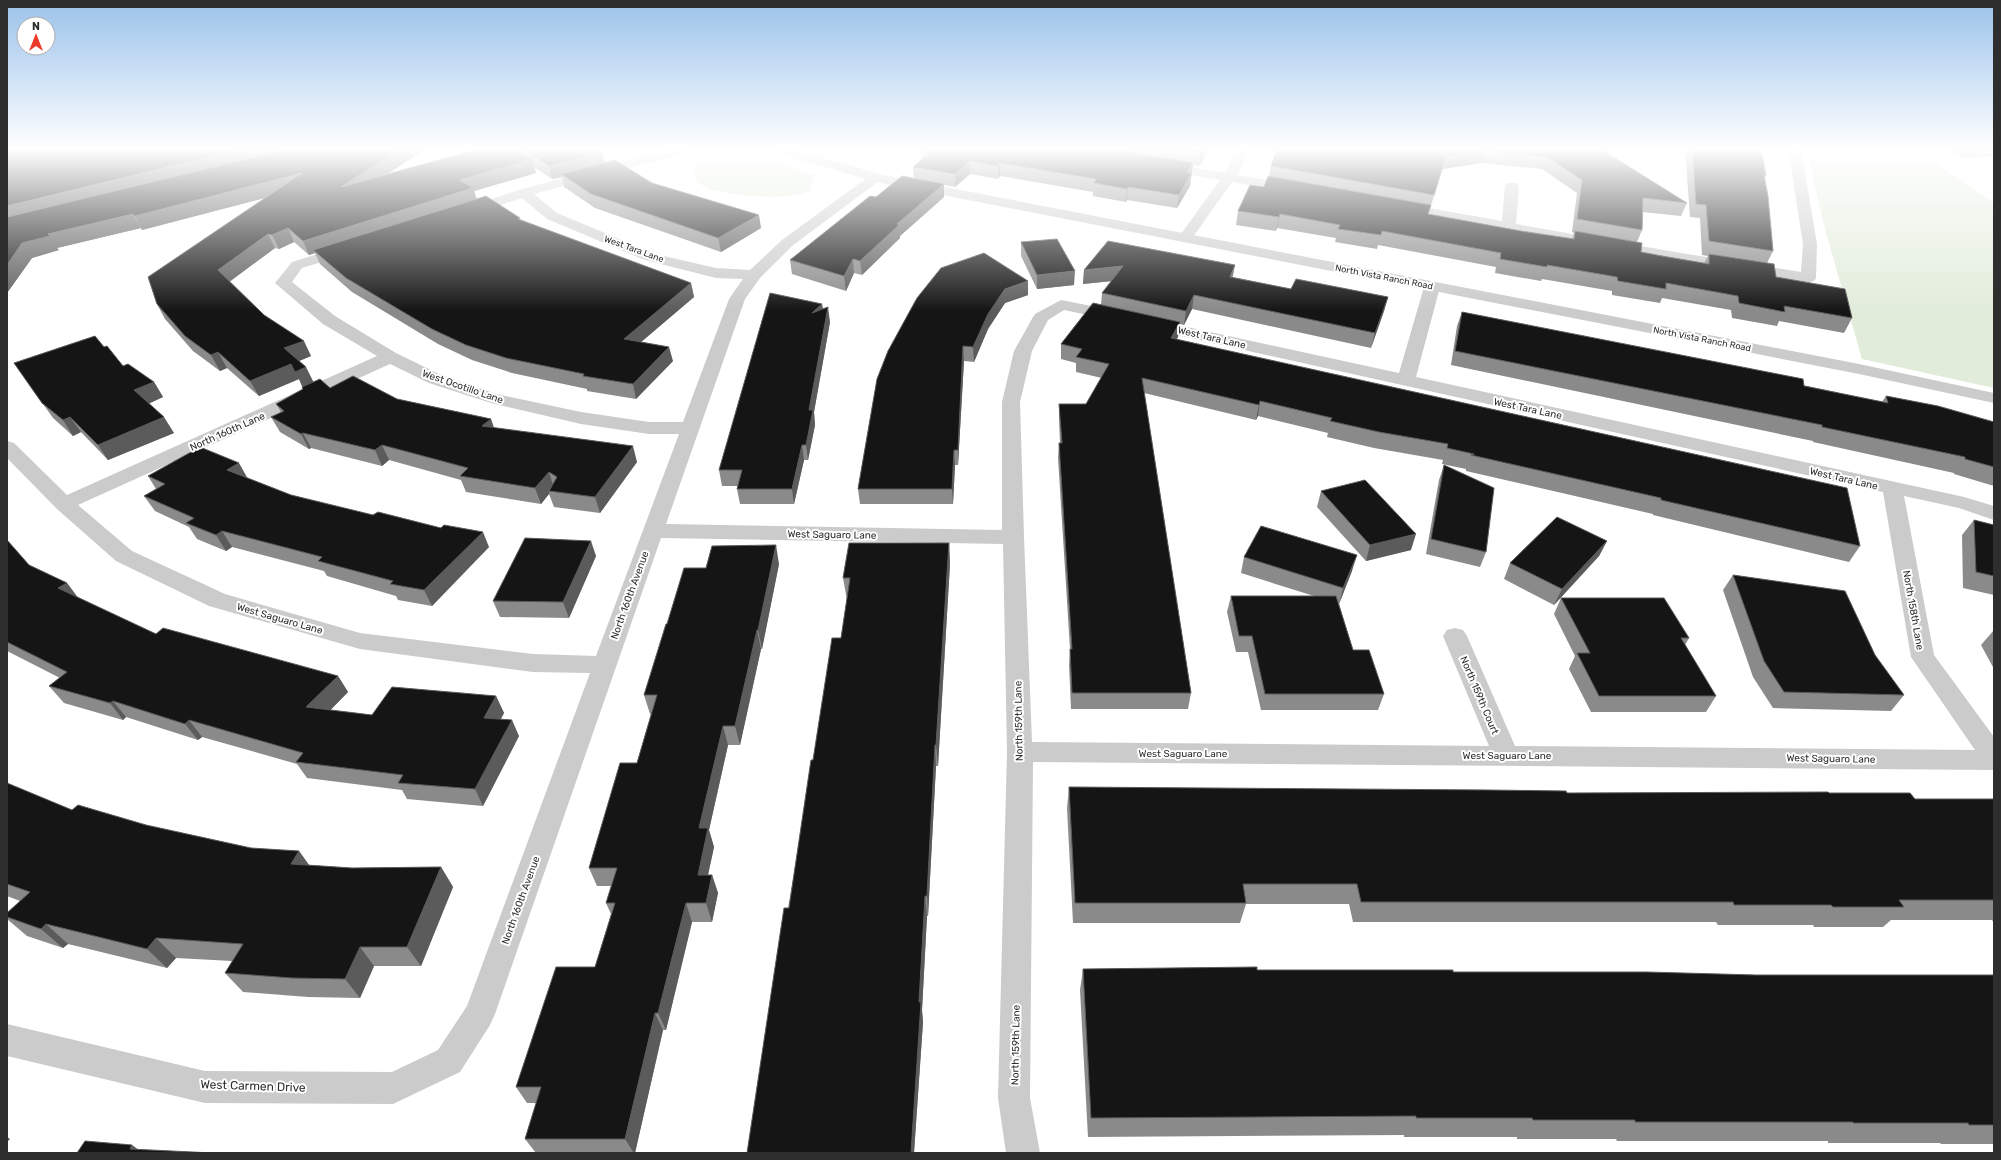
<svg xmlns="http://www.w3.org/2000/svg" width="2001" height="1160" viewBox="0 0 2001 1160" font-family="Rubik,sans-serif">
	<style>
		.green { fill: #e2ecdb }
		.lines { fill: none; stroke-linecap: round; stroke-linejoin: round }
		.minor { fill: #cbcbcb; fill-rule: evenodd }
		.tertiary { fill: #cbcbcb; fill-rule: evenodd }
		.wall { fill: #8a8a8a; fill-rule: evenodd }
		.shaded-wall { fill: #5b5b5b }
		.building { fill: #151515; stroke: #5b5b5b }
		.labels { text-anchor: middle; stroke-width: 4; stroke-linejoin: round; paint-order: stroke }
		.far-street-label { font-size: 9px; fill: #2e2e2e; stroke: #fff }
		.street-label { font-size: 10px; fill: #2e2e2e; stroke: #fff }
		.near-street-label { font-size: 12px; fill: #2e2e2e; stroke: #fff }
	</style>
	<rect width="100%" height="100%" fill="#fff"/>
	<g class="green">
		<path d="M1806 148H1914L1994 203V388L1862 359 1825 229Z"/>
		<path d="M751 154 815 175 812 180 811 190C797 202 709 197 697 181 693 176 694 171 695 166 706 147 734 160 751 154Z"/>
	</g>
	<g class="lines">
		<g class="minor">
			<path d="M672 148H694L693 151 534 194 557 213 655 254 716 268 750 270 782 240 871 175H881L883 178 792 246 760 278 745 299 666 524 1002 530V402L1014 351 1033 317 1035 314 1061 300 1117 311 1123 313 1125 316 1123 319 1117 321 1064 310 1048 320 1032 351 1020 402 1024 537 1032 742 1489 746 1443 636 1447 630 1455 628 1463 630 1467 636 1515 746 1975 750 1911 657 1883 492 1150 329 1144 328 1142 324 1144 320 1150 319 1399 373 1424 287 1426 284H1438L1440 287 1416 377 1964 497 1994 506V520L1959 508 1904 496 1934 655 1994 737V770L1033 762 1030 1098 1040 1153H1006L998 1098 1007 752 1003 544 661 538 495 1014 490 1025 460 1072 393 1104 205 1103 7 1056V1024L205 1071 392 1072 438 1050 467 1006 590 673 533 672 360 649 209 606 116 561 57 509 7 458V441L14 443 67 495 377 356 323 324 275 283 292 262 346 245 351 247 354 250 351 253 302 268 292 282 335 316 396 353 441 375 496 394 581 412 649 422H683L729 299 743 279 716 278 645 260 547 219 522 198 466 216 461 215 459 212 461 209 519 190ZM390 364 429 383 491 403 581 424 649 434H679L596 656 533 654 360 633 225 594 132 551 78 505Z"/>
			<path d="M1238 148H1251L1237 175 1295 185 1300 186 1302 189 1300 192 1295 193 1232 182 1190 241H1180L1178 238 1220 180 1163 170 1158 169 1156 166 1158 163 1163 162 1225 173Z"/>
			<path d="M1788 148H1801L1817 244 1816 278 1814 281 1808 283C1672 261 1536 236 1400 211L1395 210 1393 207 1395 204 1400 203 1502 221 1505 186 1507 183H1517L1519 186 1516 224 1681 253 1801 272 1803 244Z"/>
		</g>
		<path class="tertiary" d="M769 148H790L878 174 1859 364 1994 393V403L1859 374 876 182 770 151Z"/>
	</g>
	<g class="wall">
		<path d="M7 148H427L387 174 482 148H596L604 163 652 183 761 228 721 252 595 208 564 187 562 177 552 179 534 167 536 173 474 191 477 199 520 218 521 220 691 283 694 297 641 342 673 361 636 399 587 391V389L512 373 472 360 438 344 352 292 320 264 315 253 309 255 294 242 279 249 275 248 229 282 264 315 311 356 299 361 313 382 330 388 397 399 491 419 494 428 637 462 600 513 554 507 549 494 541 504 466 492 461 480 389 460 382 466 311 448 309 449 280 432 271 417 281 412 276 404 303 389 299 379 259 396 227 368 220 371 193 351 165 319 157 304 265 198 142 230 141 228 57 248 59 250 32 258 7 293Z"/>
		<path d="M923 148H1210L1199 166 1193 165 1190 186 1177 208 1127 200 1126 202 1093 196V192L1000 176 998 179 970 174 955 187 944 185V197L900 236V238L862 275 854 273 846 291 792 274 790 260 876 197 914 178 913 167 921 160 920 151Z"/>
		<path d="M1277 148H1599L1687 203 1681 216 1643 212 1642 230 1637 242 1641 252 1704 263 1708 256 1702 255 1700 218 1690 217 1685 148H1761L1766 176 1765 179 1773 251 1767 263 1776 277 1852 318 1844 333 1779 321 1777 326 1732 318 1731 310 1662 298 1660 303 1612 295V291L1542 279 1541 281 1495 273 1496 267 1378 245 1377 249 1335 242 1336 238 1277 228 1276 231 1236 225 1238 211 1264 187 1269 177 1271 166ZM1481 163 1542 169 1577 193 1572 232 1574 233 1572 239 1521 231 1428 215 1442 169Z"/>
		<path d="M1946 148H1994V156L1964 158Z"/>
		<path d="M1021 242 1074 285 1037 289 1021 256Z"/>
		<path d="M1084 270 1233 277 1291 289 1388 297 1384 311 1371 348 1192 309 1184 325 1179 324 1178 337 1176 339 1860 546 1849 562 1653 515V514L1466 471V469L1442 464 1443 460 1374 448 1327 437 1328 433 1258 416 1256 420 1144 393 1191 693 1188 709H1071L1069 665 1070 649 1058 458 1059 443H1060L1059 419V404H1086L1102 378 1076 372V363L1061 359V344L1101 305 1102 293 1111 281 1083 284Z"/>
		<path d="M1028 281V295L1005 303 988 329 974 362 964 361 958 465H955L953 504H860L858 489 877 379Z"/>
		<path d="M822 304 823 309 830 322 814 412 815 425 808 460H804L794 504H740L737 489 738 486H722L719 470Z"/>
		<path d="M1462 312 1882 402 1886 396 1994 422V486L1954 474V473L1813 442V441L1451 365 1457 326Z"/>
		<path d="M104 347 123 366 154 382 163 397 149 403 174 433 108 460 81 432 73 436 53 418 14 363Z"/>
		<path d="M1444 465 1486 552 1480 567 1426 554 1439 480Z"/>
		<path d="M148 476 247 478 291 495 489 547 432 606 398 600 396 596 327 576 324 571 232 547 226 551 197 539 189 527 155 511 144 496 156 489Z"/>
		<path d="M1321 491 1411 550 1366 561 1317 507Z"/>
		<path d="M1974 520 1994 525V595L1963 588 1962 535Z"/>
		<path d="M7 540 29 565 67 583 78 598 156 634 338 676 348 692 330 710 372 715 496 696 504 713 501 719 519 736 483 806 407 799 402 790 307 778 297 764 202 737 198 740 126 717 123 720 64 703 49 686 60 678 7 651Z"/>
		<path d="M1607 541 1599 556 1554 605 1504 579 1510 563Z"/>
		<path d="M949 543 950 564 938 766H936L928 916H927L922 1010 923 1022 914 1153H747L813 760 841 638 847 600 843 578Z"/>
		<path d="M596 556 569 618 500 617 493 601Z"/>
		<path d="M1244 557 1352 571 1339 604 1353 650 1384 694 1378 710H1261L1248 652H1236L1227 612 1231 596H1314L1241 573Z"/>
		<path d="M779 564 762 649H761L740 745H728L709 830 714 847 708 875H712L718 893 712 922H692L666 1030H663L635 1153H536L525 1139 536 1103H527L516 1087 595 967 611 914 606 903 611 886H597L589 868 637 763 651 714H650L644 695 667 624Z"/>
		<path d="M1733 575 1875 655 1904 695 1891 711 1773 708 1753 677 1723 590Z"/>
		<path d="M1561 598 1689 638 1685 645 1716 696 1706 712H1591L1569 669 1575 656 1554 614Z"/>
		<path d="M1994 630V669L1981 645Z"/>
		<path d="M7 783 72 810 251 848 299 851 309 865 352 868 441 867 453 887 421 966H374L360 998 308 997 243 992 225 973 232 961 176 958 167 968 68 944 63 948 27 936 7 919V913L20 901 7 896Z"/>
		<path d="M1069 787 1567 793H1829L1915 799H1994V923L1992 920H1891L1883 927H1814L1813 925H1718L1716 922H1353L1349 904H1246L1240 923H1073L1067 808Z"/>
		<path d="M1083 969 1756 975H1994V1144H1941L1940 1143H1828V1141H1617L1616 1139H1517V1137H1404V1135L1088 1137 1080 990Z"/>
	</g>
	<g class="shaded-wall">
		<path d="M245 148H304L7 222V206Z"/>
		<path d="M402 148H427L346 201 341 187Z"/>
		<path d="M1203 148H1210L1199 166 1200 153Z"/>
		<path d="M1484 151 1481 163 1442 169 1431 208 1446 157Z"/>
		<path d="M602 152 605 165 561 174 562 177 552 179 549 166Z"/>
		<path d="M532 159 536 173 474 191 477 202 313 250 315 253 309 255 303 241 460 180Z"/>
		<path d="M970 161V174L955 187V174Z"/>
		<path d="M1000 163V176L998 179V166Z"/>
		<path d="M1193 163 1190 186 1177 208 1179 195 1187 172Z"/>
		<path d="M302 173 307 187 142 230 135 216Z"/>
		<path d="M944 184V197L900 236V238L862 275 860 261 897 224Z"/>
		<path d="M1128 187 1127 200 1126 202 1127 189Z"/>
		<path d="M133 214 141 228 57 248 59 250 32 258 7 293V265L22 243 48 234Z"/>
		<path d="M1280 214 1277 228 1276 231 1279 217Z"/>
		<path d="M759 215 761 228 721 252 718 238Z"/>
		<path d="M288 228 294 242 279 249 272 235Z"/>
		<path d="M268 234 275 248 225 285 218 270Z"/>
		<path d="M853 259 854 273 846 291 844 276Z"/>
		<path d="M1235 265 1232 280 1230 277Z"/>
		<path d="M1123 266 1122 280 1083 284 1084 270Z"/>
		<path d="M1075 271 1074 285 1037 289V275Z"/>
		<path d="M1028 281V295L1005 303 988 329 974 362 973 347 988 314 1005 289Z"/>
		<path d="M691 283 694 297 627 354 624 339Z"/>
		<path d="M1194 295 1192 309 1184 325 1186 311Z"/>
		<path d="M1388 297 1384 311 1371 348 1375 333Z"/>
		<path d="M822 304 824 318 812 313Z"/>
		<path d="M828 307 830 322 814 412 815 425 808 460 806 445 809 410Z"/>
		<path d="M1180 322 1178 337 1169 353 1171 338Z"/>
		<path d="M304 341 311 356 292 364 284 348Z"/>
		<path d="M963 346 964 361 958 465V450Z"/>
		<path d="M669 347 673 361 636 399 633 384Z"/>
		<path d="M218 352 227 368 220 371 211 355Z"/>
		<path d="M291 364 306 367 314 383 303 388 299 379 259 396 250 381Z"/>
		<path d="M154 382 163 397 144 406 134 390Z"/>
		<path d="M1260 401 1258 416 1256 420 1259 405Z"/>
		<path d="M70 417 81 432 73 436 63 420Z"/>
		<path d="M164 417 174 433 108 460 98 445Z"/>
		<path d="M491 419 496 434 482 426Z"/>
		<path d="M303 433 311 448 309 449 301 434Z"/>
		<path d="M382 445 389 460 382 466 375 450Z"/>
		<path d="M802 445 804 460 794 504 792 489Z"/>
		<path d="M633 446 637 462 600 513 595 497Z"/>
		<path d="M954 450 955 465 953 504 952 489Z"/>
		<path d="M239 463 248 479 227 470Z"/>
		<path d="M549 472 554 488 549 491V494L541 504 535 488Z"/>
		<path d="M222 531 232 547 226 551 216 535Z"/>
		<path d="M483 532 489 547 432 606 424 590Z"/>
		<path d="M1416 534 1411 550 1366 561 1370 545Z"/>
		<path d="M591 541 596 556 569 618 563 602Z"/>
		<path d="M1607 541 1599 556 1554 605 1562 589Z"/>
		<path d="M949 543 950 564 938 766 936 745Z"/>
		<path d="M776 545 779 564 762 649 758 630Z"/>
		<path d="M1357 555 1352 571 1339 604 1343 588Z"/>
		<path d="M67 583 79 599 58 588Z"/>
		<path d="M757 630 761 649 740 745 735 726Z"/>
		<path d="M338 676 348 692 317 724 306 707Z"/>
		<path d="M496 696 504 713 492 734 484 718Z"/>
		<path d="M113 701 126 717 123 720 110 703Z"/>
		<path d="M189 720 202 737 198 740 185 724Z"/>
		<path d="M512 720 519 736 483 806 475 789Z"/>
		<path d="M723 726 728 745 709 830 714 847 704 893 698 875 699 828Z"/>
		<path d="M935 745 936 766 928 916 927 896Z"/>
		<path d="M299 851 314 872 291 864Z"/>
		<path d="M441 867 453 887 421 966 407 947Z"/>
		<path d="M712 875 718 893 712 922 706 903Z"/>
		<path d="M925 896 927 916 922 1010 923 1022 914 1153H911Z"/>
		<path d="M686 903 692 922 666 1030 658 1013Z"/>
		<path d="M46 924 68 944 63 948 41 929Z"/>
		<path d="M156 938 176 958 167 968 147 949Z"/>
		<path d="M360 947 374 966 360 998 345 979Z"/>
		<path d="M655 1013 663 1030 635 1153H634L625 1139Z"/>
		<path d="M7 1137 10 1139 7 1142Z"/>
		<path d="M132 1145 143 1153 130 1149Z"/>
	</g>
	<g class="building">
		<path d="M7 148H245L7 206Z"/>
		<path d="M292 148H402L341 187 482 148H515L532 159 460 180 473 188 303 241 288 228 272 235 268 234 218 270 264 315 304 341 284 348 306 367 295 372 291 364 250 381 218 352 211 355 185 336 157 304 148 277 302 173 135 216 133 214 48 234 50 236 22 243 7 265V217Z"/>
		<path d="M522 148H596L602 152 549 166Z"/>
		<path d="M923 148H1109L1193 163 1187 172 1192 173 1179 195 1128 187 1127 189 1094 183 1096 179 1000 163 998 166 970 161 955 174 913 167 930 153 920 151Z"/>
		<path d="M1174 148H1203L1200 153Z"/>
		<path d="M1277 148H1599L1687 203 1643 198 1642 230 1577 219 1582 180 1547 157 1484 151 1446 157 1434 195 1271 166Z"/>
		<path d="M1692 148H1761L1766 176 1764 175 1768 196 1773 251 1709 241 1706 205 1696 204Z"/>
		<path d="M615 160 652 183 759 215 718 238 591 194 561 174Z"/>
		<path d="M902 176 944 184 897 224 899 225 860 261 853 259 844 276 790 260 870 196 876 197Z"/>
		<path d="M1268 176 1431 205 1428 214 1521 231 1574 239 1575 231 1642 243 1641 252 1662 256 1709 264V254L1774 264 1776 277 1845 289 1852 318 1784 306 1785 312 1739 303 1738 296 1666 283V289L1618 281 1617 277 1547 265V267L1500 259 1501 253 1382 231 1381 235 1338 229 1340 225 1280 214 1279 217 1238 211 1250 185 1264 187Z"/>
		<path d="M486 196 520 218 518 219 691 283 624 339 669 347 633 384 583 376 584 374 506 358 466 345 432 329 346 278 313 250Z"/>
		<path d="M1057 239 1075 271 1037 275 1021 242Z"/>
		<path d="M1108 241 1235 265 1230 277 1291 289 1296 279 1388 297 1375 333 1194 295 1186 311 1102 293 1123 266 1084 270Z"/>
		<path d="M984 253 1028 281 1005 289 988 314 973 347 963 346 958 450H954L952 489H858L877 379 888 351 917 298 941 268Z"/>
		<path d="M770 293 822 304 812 313 828 307 809 410H813L806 445H802L792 489H737L742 470H719Z"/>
		<path d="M1093 303 1180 322 1171 338 1847 488 1860 546 1661 500V498L1471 455 1474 454 1447 448 1448 444 1379 432 1330 421 1332 418 1260 401 1259 405 1142 378 1191 693H1072L1070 649H1072L1059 443H1062L1059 404H1086L1109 364 1076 357 1082 349 1061 344Z"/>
		<path d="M1462 312 1803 379 1804 386 1888 403 1886 396 1938 406 1994 422V467L1965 459V457L1822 427V425L1455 351Z"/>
		<path d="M95 336 104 347 107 346 123 366 128 364 154 382 134 390 164 417 98 445 70 417 63 420 42 403 14 363Z"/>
		<path d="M353 376 397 399 491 419 482 426 633 446 595 497 549 491 557 477 549 472 535 488 460 476 468 468 382 445 375 450 303 433 301 434 271 417 284 411 276 404 303 389 302 387 320 379 330 388Z"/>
		<path d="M200 447 239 463 227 470 291 495 373 515 378 512 441 528 444 525 483 532 424 590 390 584 393 581 318 561 322 557 222 531 216 535 186 523 194 518 144 496 165 484 148 476Z"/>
		<path d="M1444 465 1494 488 1486 552 1431 539Z"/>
		<path d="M1365 480 1416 534 1370 545 1321 491Z"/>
		<path d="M1557 517 1607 541 1562 589 1510 563Z"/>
		<path d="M1974 520 1994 525V576L1976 572Z"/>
		<path d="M1261 526 1357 555 1343 588 1244 557Z"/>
		<path d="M525 538 591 541 563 602 493 601Z"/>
		<path d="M7 540 29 565 67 583 58 588 156 634 163 628 338 676 306 707 372 715 392 687 496 696 484 718 512 720 475 789 398 783 403 775 296 762 303 753 189 720 185 724 113 701 110 703 49 686 67 672 7 642Z"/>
		<path d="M849 543H949L936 745H935L927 896H925L919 1002H921L911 1153H747L784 908H789L811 760H813L832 638H841L850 578H843Z"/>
		<path d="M776 545 758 630H757L735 726H723L699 828H708L698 875H712L706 903H686L658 1013H655L625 1139H525L541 1087H516L556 967H595L615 903H606L617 868H589L620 763H637L657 695H644L666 624H667L684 568H706L712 546Z"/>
		<path d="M1733 575 1845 591 1875 655 1904 695 1784 692 1764 661Z"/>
		<path d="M1231 596H1336L1353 650H1369L1384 694H1265L1252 636H1239Z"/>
		<path d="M1561 598H1664L1689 638H1681L1716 696H1599L1577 653H1590Z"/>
		<path d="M7 783 72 810 78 805 146 825 251 848 299 851 291 864 352 868 441 867 407 947H360L345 979 292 978 225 973 243 944 156 938 147 949 46 924 41 929 7 917V913L30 892 7 884Z"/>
		<path d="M1069 787 1488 790 1566 791 1567 793 1828 792 1829 793H1910L1915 799H1994V900H1899L1904 907H1833L1831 905H1734L1733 902H1361L1357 884H1243L1246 903H1075Z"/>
		<path d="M1257 967V970H1453V972H1647L1756 975H1994V1125H1969L1968 1123H1853V1122H1635V1120H1533L1532 1118H1416V1116L1091 1118 1083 969Z"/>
		<path d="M85 1141 132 1145 130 1149 213 1153H77Z"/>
	</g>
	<linearGradient id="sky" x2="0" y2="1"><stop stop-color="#9ac2ea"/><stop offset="0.48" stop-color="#fff"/><stop offset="1" stop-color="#fff" stop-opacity="0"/></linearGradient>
	<rect width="2001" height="311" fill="url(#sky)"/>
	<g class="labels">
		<g class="far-street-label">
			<text transform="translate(634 249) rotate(20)" y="3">West Tara Lane</text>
			<text transform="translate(1384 277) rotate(11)" y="3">North Vista Ranch Road</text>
			<text transform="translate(1702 339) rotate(11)" y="3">North Vista Ranch Road</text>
		</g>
		<g class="street-label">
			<text transform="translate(1212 337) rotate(13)" y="4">West Tara Lane</text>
			<text transform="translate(463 386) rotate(19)" y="4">West Ocotillo Lane</text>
			<text transform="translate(1528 408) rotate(12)" y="4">West Tara Lane</text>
			<text transform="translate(227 431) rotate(-24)" y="4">North 160th Lane</text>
			<text transform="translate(1844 478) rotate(13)" y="4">West Tara Lane</text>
			<text transform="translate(832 534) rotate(1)" y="4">West Saguaro Lane</text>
			<text transform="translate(629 595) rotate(-70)" y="4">North 160th Avenue</text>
			<text transform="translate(1914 610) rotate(80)" y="4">North 158th Lane</text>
			<text transform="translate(280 618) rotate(16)" y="4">West Saguaro Lane</text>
			<text transform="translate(1480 695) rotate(67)" y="4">North 159th Court</text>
			<text transform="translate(1018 721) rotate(-91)" y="4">North 159th Lane</text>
			<text x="1183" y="757">West Saguaro Lane</text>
			<text x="1507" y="759">West Saguaro Lane</text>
			<text transform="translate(1831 758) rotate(1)" y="4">West Saguaro Lane</text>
			<text transform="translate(520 900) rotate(-70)" y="4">North 160th Avenue</text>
			<text transform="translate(1015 1045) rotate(-89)" y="4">North 159th Lane</text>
		</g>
		<g class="near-street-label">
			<text transform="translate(253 1086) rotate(2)" y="4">West Carmen Drive</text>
		</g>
	</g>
	<rect width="2001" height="1160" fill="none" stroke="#2e2e2e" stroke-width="16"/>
	<g transform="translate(36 36)"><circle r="19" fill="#ffffff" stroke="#ababab"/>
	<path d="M0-3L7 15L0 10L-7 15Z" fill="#ec392a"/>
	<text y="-6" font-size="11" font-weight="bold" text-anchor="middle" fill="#2e2e2e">N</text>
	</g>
</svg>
